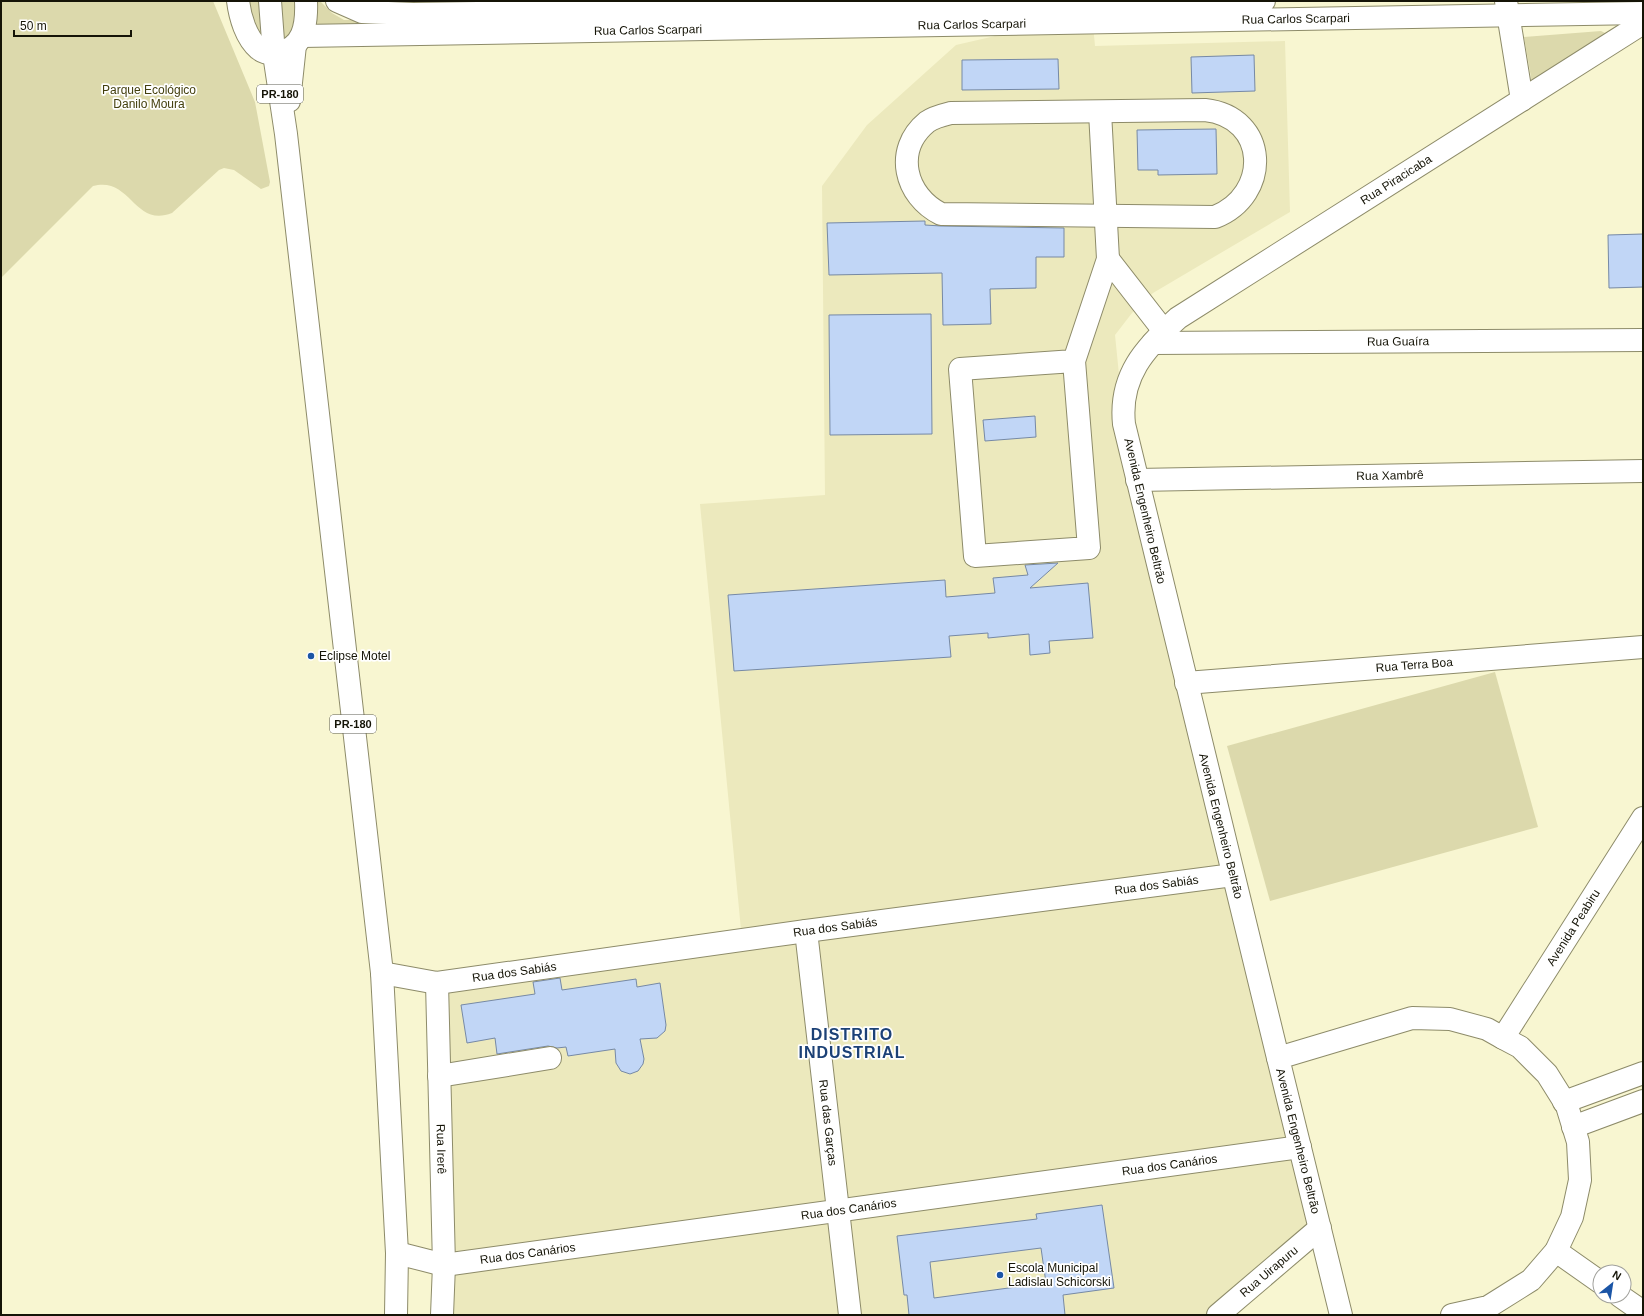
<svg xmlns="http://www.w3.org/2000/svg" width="1644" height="1316" viewBox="0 0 1644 1316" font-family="Helvetica,sans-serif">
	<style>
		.built { fill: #ece9bd }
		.green { fill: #dcd9ac }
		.building { fill: #c1d6f6; stroke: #7689a5; fill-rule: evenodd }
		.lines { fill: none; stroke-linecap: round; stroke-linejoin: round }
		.minor-casing { stroke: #8d8b69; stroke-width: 24 }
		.major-casing { stroke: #8d8b69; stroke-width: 24 }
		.minor { stroke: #fff; stroke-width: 22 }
		.major { stroke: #fff; stroke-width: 22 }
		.poi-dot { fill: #1b55a6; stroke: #fff; stroke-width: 1.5 }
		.labels { text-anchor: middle; stroke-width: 3.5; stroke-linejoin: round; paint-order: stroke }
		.shield { fill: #fff; stroke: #5b5a51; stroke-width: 1 }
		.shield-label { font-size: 11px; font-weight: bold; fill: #151407 }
		.street-label { font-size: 12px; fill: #151407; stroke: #fff }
		.park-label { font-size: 12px; fill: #433f0d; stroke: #fff }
		.poi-label { font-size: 12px; fill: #151407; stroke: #fff; text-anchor: start }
		.district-label { font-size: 16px; font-weight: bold; letter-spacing: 1px; fill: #1c4176; stroke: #fff }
	</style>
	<rect width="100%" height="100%" fill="#f8f6d1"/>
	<path class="built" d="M1092 14 1095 46 1285 41 1290 212 1153 293 1132 313 1115 335 1124 424 1320 1228 1218 1315H442L437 983 742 940 700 504 825 495 822 186 867 125 956 45Z"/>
	<g class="green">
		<path d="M1 1H213L255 102 270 182 269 186 261 189 234 170 224 168 219 170 172 213C134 228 131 176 93 186L1 278Z"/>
		<path d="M246 1H263L262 45Z"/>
		<path d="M274 1H300L303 25 279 47Z"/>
		<path d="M312 1H320L332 13 344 20 437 19 315 30Z"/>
		<path d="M1601 31 1605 33V36L1532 83 1524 37Z"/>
		<path d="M1495 672 1538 827 1270 901 1227 746Z"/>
	</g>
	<g class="building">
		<path d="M1254 55 1255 91 1192 93 1191 57Z"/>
		<path d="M1058 59 1059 89 962 90V60Z"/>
		<path d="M1216 129 1217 174 1158 175V170H1138L1137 130Z"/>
		<path d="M925 221V225L941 226 1064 228V257H1036V288L990 289 991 324 943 325 942 273 829 275 827 223Z"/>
		<path d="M1643 234V287L1609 288 1608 235Z"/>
		<path d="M931 314 932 434 830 435 829 315Z"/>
		<path d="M1035 416 1036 437 985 441 983 420Z"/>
		<path d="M1058 563 1030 588 1088 583 1093 638 1049 641 1050 653 1030 655 1029 634 988 638V633L949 636 951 657 734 671 728 595 945 580 946 597 995 593 993 578 1028 575 1025 565Z"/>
		<path d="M560 978 562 990 636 979 637 987 660 983 666 1025 665 1031 657 1038 640 1039 644 1059 643 1064 638 1071 630 1074 621 1071 616 1063 615 1049 568 1056 566 1047 557 1048 548 1046 497 1054 495 1038 467 1043 461 1005 535 994 533 982Z"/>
		<path d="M1102 1205 1114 1288 1063 1295 1065 1315H909L907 1295H904L897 1236 1037 1219 1036 1214ZM1041 1248 1046 1283 934 1298 930 1262Z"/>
	</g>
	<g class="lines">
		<defs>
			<g id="minor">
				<path d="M1506 1 1522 100"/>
				<path d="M1205 110C1269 117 1271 195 1215 217L941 214C905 196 893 150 927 122 934 117 943 115 951 113Z"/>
				<path d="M1108 259 1164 331"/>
				<path id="s1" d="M1153 343 1643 340"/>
				<path d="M1074 361 960 369 975 556 1089 548 1074 361 1108 259 1100 112"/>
				<path id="s2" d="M1137 480 1643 471"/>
				<path id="s3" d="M1186 683 1643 647"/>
				<path id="s4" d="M806 931 850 1315"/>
				<path id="s5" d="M382 973 437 983 806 931 1233 875"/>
				<path id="s6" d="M437 983 444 1265 442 1315"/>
				<path id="s7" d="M1503 1038 1643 818"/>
				<path id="s8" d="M1278 1058 1124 424C1119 376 1145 348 1178 318L1643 23"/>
				<path d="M439 1076 550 1058"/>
				<path d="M1556 1251 1600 1282"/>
				<path id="s9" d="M397 1253 444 1265 1300 1147"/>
				<path d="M1620 1296 1643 1312"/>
				<path id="s10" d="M1218 1315 1320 1228"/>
			</g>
			<g id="major">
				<path d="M238 1C240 17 246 38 259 49 264 53 269 54 276 53 304 50 307 24 306 1"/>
				<path d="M270 1 274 54 286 134 382 973 397 1253 396 1315"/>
				<path d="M337 1 362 12 413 14 1264 1"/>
				<path id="s11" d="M302 36 1643 13"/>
				<path d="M289 101 295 45"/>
				<path d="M1564 1102 1643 1073"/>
				<path d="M1573 1127 1643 1101"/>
				<path d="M1341 1315 1278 1058 1412 1018 1450 1019 1487 1029 1503 1038 1520 1047 1547 1074 1567 1106 1578 1142 1580 1180 1572 1217 1556 1251 1531 1280 1488 1307 1452 1315"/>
			</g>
		</defs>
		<use href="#minor" class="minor-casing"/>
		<use href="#major" class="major-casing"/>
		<use href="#minor" class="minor"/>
		<use href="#major" class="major"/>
	</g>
	<g class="poi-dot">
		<circle cx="311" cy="656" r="4"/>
		<circle cx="1000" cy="1275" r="4"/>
	</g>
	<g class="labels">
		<g class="shield">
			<rect x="257" y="85" width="46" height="18" rx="3"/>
			<rect x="330" y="715" width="46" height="18" rx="3"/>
		</g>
		<g class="shield-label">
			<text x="280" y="98">PR-180</text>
			<text x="353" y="728">PR-180</text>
		</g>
		<g class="street-label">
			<text dy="4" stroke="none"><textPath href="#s11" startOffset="994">Rua Carlos Scarpari</textPath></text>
			<text dy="4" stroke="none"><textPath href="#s11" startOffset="670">Rua Carlos Scarpari</textPath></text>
			<text dy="4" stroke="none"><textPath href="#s11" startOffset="346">Rua Carlos Scarpari</textPath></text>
			<text dy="4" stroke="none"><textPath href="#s8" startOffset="1035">Rua Piracicaba</textPath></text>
			<text dy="4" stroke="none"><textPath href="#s1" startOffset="245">Rua Guaíra</textPath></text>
			<text dy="4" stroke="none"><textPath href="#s2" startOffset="253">Rua Xambrê</textPath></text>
			<text transform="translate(1145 511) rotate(77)" y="4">Avenida Engenheiro Beltrão</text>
			<text dy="4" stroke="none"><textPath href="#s3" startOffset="229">Rua Terra Boa</textPath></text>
			<text transform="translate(1221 826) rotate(76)" y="4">Avenida Engenheiro Beltrão</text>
			<text dy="4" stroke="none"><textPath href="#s5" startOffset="782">Rua dos Sabiás</textPath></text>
			<text dy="4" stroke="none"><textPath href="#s5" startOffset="458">Rua dos Sabiás</textPath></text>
			<text dy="4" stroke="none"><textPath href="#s7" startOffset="131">Avenida Peabiru</textPath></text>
			<text dy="4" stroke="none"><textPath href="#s5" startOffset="134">Rua dos Sabiás</textPath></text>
			<text dy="4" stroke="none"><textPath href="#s4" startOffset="193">Rua das Garças</textPath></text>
			<text transform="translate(1298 1141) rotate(76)" y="4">Avenida Engenheiro Beltrão</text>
			<text dy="4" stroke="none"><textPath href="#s6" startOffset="166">Rua Irerê</textPath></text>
			<text dy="4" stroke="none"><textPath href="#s9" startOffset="781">Rua dos Canários</textPath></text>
			<text dy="4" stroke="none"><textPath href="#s9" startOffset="457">Rua dos Canários</textPath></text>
			<text dy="4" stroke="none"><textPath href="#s9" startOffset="133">Rua dos Canários</textPath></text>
			<text dy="4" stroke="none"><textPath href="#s10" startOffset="67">Rua Uirapuru</textPath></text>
		</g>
		<g class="park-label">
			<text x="149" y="94">Parque Ecológico<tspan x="149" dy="14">Danilo Moura</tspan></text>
		</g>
		<g class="poi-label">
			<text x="319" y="660">Eclipse Motel</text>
			<text x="1008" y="1272">Escola Municipal<tspan x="1008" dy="14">Ladislau Schicorski</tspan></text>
		</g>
		<g class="district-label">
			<text x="852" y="1040">DISTRITO<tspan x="852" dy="18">INDUSTRIAL</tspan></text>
		</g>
	</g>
	<rect width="1644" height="1316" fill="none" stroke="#151407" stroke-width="4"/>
	<g transform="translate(1612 1284) rotate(30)"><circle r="19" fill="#ffffff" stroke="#a1a19c"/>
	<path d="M0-3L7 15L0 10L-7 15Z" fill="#1b55a6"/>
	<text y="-6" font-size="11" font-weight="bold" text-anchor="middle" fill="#151407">N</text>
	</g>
	<path d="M14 30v6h117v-6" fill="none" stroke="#151407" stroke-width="2"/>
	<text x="20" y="30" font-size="12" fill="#151407" stroke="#ffffff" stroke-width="3" paint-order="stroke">50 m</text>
</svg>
